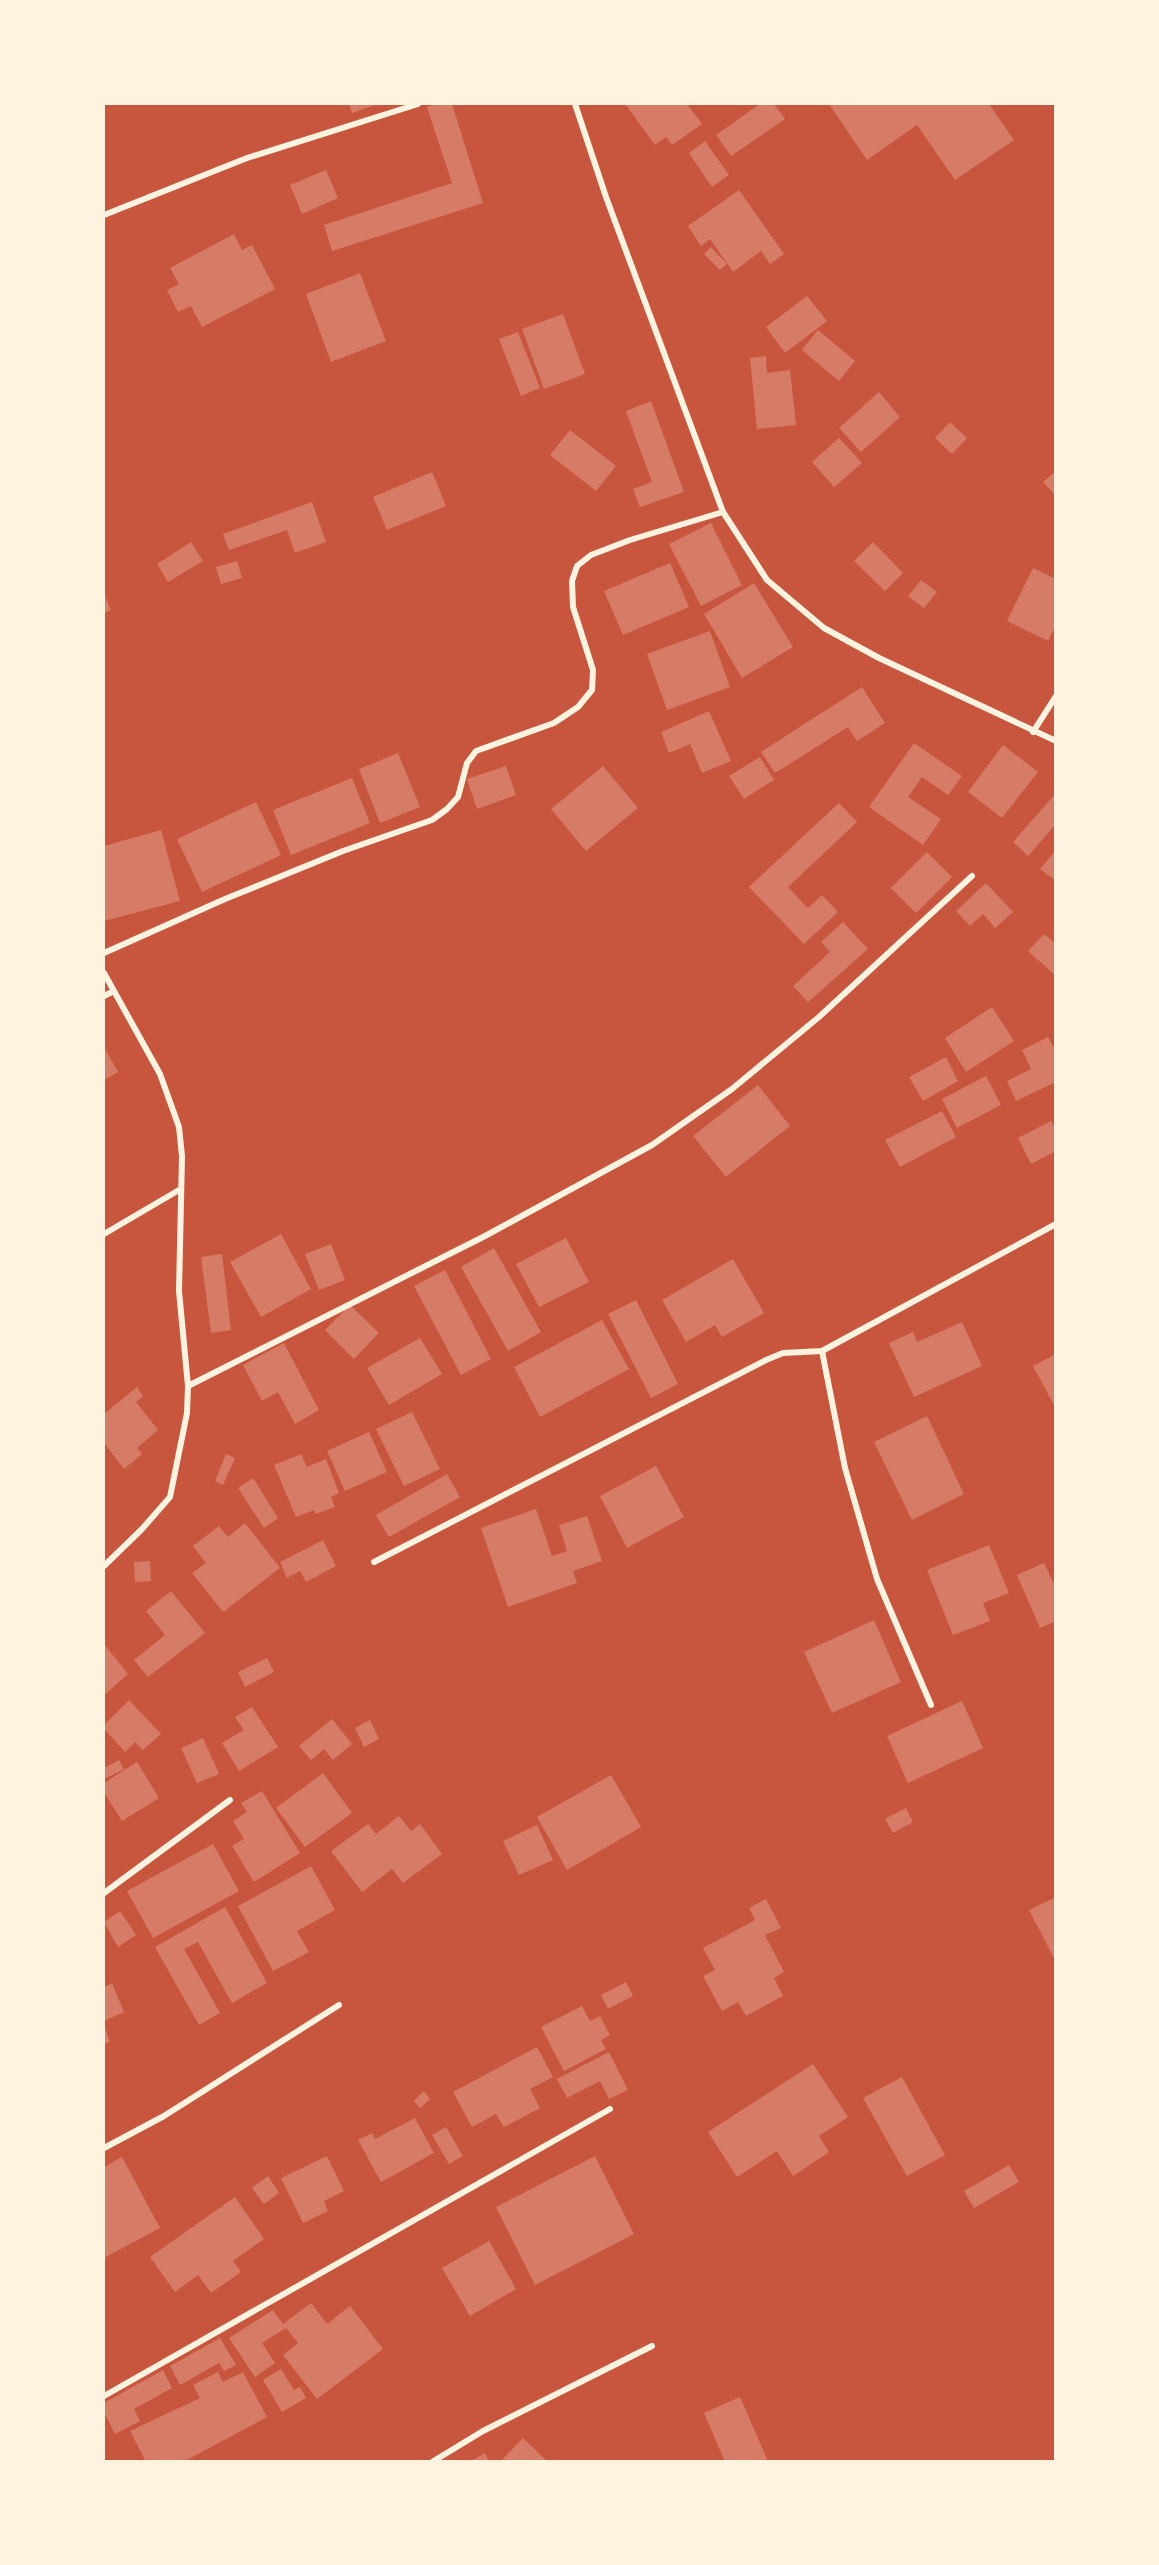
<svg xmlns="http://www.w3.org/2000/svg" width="1159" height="2565" viewBox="0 0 1159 2565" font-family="'PT Sans',sans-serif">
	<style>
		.building { fill: #d67c66 }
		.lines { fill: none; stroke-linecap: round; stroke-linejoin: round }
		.minor { stroke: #fff3e0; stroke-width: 6 }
	</style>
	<rect width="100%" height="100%" fill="#c8553d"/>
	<g class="building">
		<path d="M349 104H378L352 113Z"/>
		<path d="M437 104H452L483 203 332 251 324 225 452 183 427 107Z"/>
		<path d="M625 104H687L702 124 672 145 666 137 655 145Z"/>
		<path d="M760 104H774L785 119 731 156 716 135Z"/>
		<path d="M829 104H989L1014 140 955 180 917 125 867 160Z"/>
		<path d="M705 141 729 175 712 187 689 153Z"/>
		<path d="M326 170 338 198 302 214 290 185Z"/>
		<path d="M739 190 784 254 770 264 761 251 733 272 710 239 701 246 688 226Z"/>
		<path d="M234 234 242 250 252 245 275 289 202 327 191 306 178 312 167 290 179 284 170 268Z"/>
		<path d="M711 247 727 264 720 270 704 254Z"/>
		<path d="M360 273 386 341 331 362 306 294Z"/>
		<path d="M807 296 827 321 785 353 766 327Z"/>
		<path d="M563 314 585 374 544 389 522 329Z"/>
		<path d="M818 330 855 361 839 381 802 350Z"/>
		<path d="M518 332 540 388 521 396 499 339Z"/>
		<path d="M766 356 767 373 790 370 796 425 757 429 750 358Z"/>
		<path d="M879 392 900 417 861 452 839 428Z"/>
		<path d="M651 401 684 492 640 507 633 489 652 482 626 411Z"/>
		<path d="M950 422 967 438 952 454 935 438Z"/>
		<path d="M570 430 616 466 596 491 550 455Z"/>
		<path d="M839 438 862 463 834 487 812 462Z"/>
		<path d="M1056 471V496L1043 482Z"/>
		<path d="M432 472 446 506 387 530 373 497Z"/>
		<path d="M312 502 326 542 295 553 287 530 229 550 223 534Z"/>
		<path d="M711 523 742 585 701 606 669 544Z"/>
		<path d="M191 542 203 561 168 582 157 564Z"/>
		<path d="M873 542 903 573 885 591 854 561Z"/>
		<path d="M237 561 242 578 221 584 216 567Z"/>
		<path d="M670 563 689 607 623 635 604 591Z"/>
		<path d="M1033 568 1056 579V625L1048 641 1007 621Z"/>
		<path d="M921 580 937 592 924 608 908 596Z"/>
		<path d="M754 583 793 647 742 678 704 614Z"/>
		<path d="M104 594 111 610 104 613Z"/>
		<path d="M710 631 730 687 667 710 647 654Z"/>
		<path d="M862 687 885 723 857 741 848 727 775 773 761 752Z"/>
		<path d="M709 711 731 761 702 773 690 744 669 753 661 732Z"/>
		<path d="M914 743 962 776 948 795 922 777 908 797 941 819 923 845 869 807Z"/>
		<path d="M1003 745 1038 772 1002 818 968 792Z"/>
		<path d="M398 753 420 807 380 823 359 769Z"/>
		<path d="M760 757 774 780 744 799 729 776Z"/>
		<path d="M506 766 516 795 477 809 467 779Z"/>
		<path d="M603 766 638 808 586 851 551 809Z"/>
		<path d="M352 778 370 823 291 855 273 810Z"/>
		<path d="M1056 793V824L1028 856 1013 842Z"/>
		<path d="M256 802 281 855 202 892 177 839Z"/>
		<path d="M839 803 857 822 788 887 808 908 822 895 838 912 804 944 749 887Z"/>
		<path d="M161 830 180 901 104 921V846Z"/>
		<path d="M1056 850V881L1040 869Z"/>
		<path d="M927 852 952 877 916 913 891 888Z"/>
		<path d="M986 883 1013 912 995 928 983 914 970 926 956 911Z"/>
		<path d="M843 922 868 949 808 1002 793 986 830 952 821 942Z"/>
		<path d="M1044 934 1056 944V976L1028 951Z"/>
		<path d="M992 1007 1014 1041 966 1072 945 1038Z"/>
		<path d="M1048 1037 1056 1052V1082L1016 1101 1007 1081 1031 1069 1022 1050Z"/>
		<path d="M104 1047 118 1072 104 1080Z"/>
		<path d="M946 1057 958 1081 923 1101 909 1077Z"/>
		<path d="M986 1076 1001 1105 957 1128 942 1099Z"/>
		<path d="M758 1085 790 1126 726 1177 693 1136Z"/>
		<path d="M942 1111 956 1137 900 1167 885 1140Z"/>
		<path d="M1051 1121 1056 1130V1151L1031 1164 1018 1138Z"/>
		<path d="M281 1234 311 1289 261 1317 230 1262Z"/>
		<path d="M566 1238 589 1282 539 1307 516 1264Z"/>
		<path d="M331 1244 345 1280 319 1290 305 1254Z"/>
		<path d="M494 1248 541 1332 508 1351 461 1267Z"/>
		<path d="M222 1254 231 1330 211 1333 201 1257Z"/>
		<path d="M733 1259 764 1313 722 1337 715 1325 686 1342 662 1300Z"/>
		<path d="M445 1270 491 1359 461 1375 414 1286Z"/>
		<path d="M636 1300 678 1384 651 1398 608 1314Z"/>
		<path d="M350 1305 379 1333 354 1359 325 1330Z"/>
		<path d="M602 1320 629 1369 540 1417 514 1367Z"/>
		<path d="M962 1322 982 1366 914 1397 889 1343 913 1332 917 1342Z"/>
		<path d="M420 1338 442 1374 389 1405 367 1368Z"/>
		<path d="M284 1343 319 1410 295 1424 278 1392 262 1401 243 1365Z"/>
		<path d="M1056 1354V1409L1033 1366Z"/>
		<path d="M137 1387 143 1396 136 1402 158 1430 137 1448 142 1454 124 1469 104 1443V1414Z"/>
		<path d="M412 1412 440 1469 404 1486 376 1429Z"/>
		<path d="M927 1416 964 1494 912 1520 874 1442Z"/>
		<path d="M369 1432 387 1472 345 1491 327 1451Z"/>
		<path d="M226 1454 235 1458 223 1485 215 1481Z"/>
		<path d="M301 1454 307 1467 326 1459 339 1493 331 1497 335 1507 316 1514 314 1510 296 1517 274 1465Z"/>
		<path d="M656 1466 684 1517 627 1548 600 1496Z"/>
		<path d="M447 1474 460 1497 389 1537 376 1515Z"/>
		<path d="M253 1478 278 1518 264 1528 238 1488Z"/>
		<path d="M536 1509 552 1556 567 1551 559 1525 587 1516 602 1561 573 1571 577 1583 508 1607 481 1528Z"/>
		<path d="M245 1523 280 1568 223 1612 192 1573 206 1563 193 1546 219 1526 228 1537Z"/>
		<path d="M323 1540 336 1566 306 1582 300 1571 287 1578 280 1562Z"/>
		<path d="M989 1545 1009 1593 983 1603 990 1621 953 1635 927 1570Z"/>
		<path d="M150 1561 151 1581 135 1582 134 1562Z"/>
		<path d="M1044 1563 1056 1588V1621L1040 1628 1017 1575Z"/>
		<path d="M171 1591 205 1633 148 1677 134 1660 165 1635 146 1611Z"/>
		<path d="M874 1620 901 1682 832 1713 804 1652Z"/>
		<path d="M104 1644 128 1674 104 1695Z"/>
		<path d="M267 1658 274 1672 245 1687 238 1672Z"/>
		<path d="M129 1700 161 1734 143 1750 135 1742 125 1752 104 1729V1725Z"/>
		<path d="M962 1701 983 1748 908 1783 887 1736Z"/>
		<path d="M252 1707 278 1747 239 1771 222 1743 244 1730 235 1717Z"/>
		<path d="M332 1719 352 1744 333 1760 324 1749 311 1760 299 1746Z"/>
		<path d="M370 1720 379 1739 364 1747 355 1728Z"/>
		<path d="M203 1738 219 1774 197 1783 181 1748Z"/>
		<path d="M119 1760 124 1769 104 1779V1768Z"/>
		<path d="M137 1762 159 1798 122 1821 104 1792V1783Z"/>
		<path d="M323 1773 352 1813 305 1847 276 1808Z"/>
		<path d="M611 1775 641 1827 567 1870 537 1817Z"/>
		<path d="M262 1791 300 1853 254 1882 232 1846 244 1839 233 1821 247 1812 241 1803Z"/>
		<path d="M906 1808 913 1822 893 1833 885 1819Z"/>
		<path d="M399 1816 411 1831 420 1824 442 1854 403 1883 392 1869 362 1892 331 1851 368 1824 376 1834Z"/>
		<path d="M537 1825 553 1860 519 1875 503 1841Z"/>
		<path d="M213 1844 239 1891 153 1938 127 1891Z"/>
		<path d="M311 1866 335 1910 297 1931 309 1952 273 1971 238 1906Z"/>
		<path d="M1056 1897V1962L1029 1910Z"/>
		<path d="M766 1899 781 1928 765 1935 784 1972 774 1978 783 1996 746 2016 738 2002 722 2011 703 1976 715 1970 703 1948 755 1920 749 1908Z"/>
		<path d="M225 1907 267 1983 232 2003 198 1942 184 1949 220 2013 199 2025 155 1947Z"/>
		<path d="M120 1911 136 1935 118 1947 104 1922Z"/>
		<path d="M626 1982 633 1996 608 2009 601 1995Z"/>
		<path d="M112 1983 124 2012 104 2021V1987Z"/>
		<path d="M582 2006 590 2021 600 2016 610 2035 601 2040 606 2049 564 2071 541 2027Z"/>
		<path d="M104 2025 110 2042 104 2044Z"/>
		<path d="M537 2047 553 2077 530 2089 540 2108 504 2127 496 2114 472 2127 453 2092Z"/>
		<path d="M609 2052 628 2090 609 2099 600 2081 567 2098 557 2079Z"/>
		<path d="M813 2064 848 2117 819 2136 829 2152 793 2176 777 2151 737 2177 708 2132Z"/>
		<path d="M902 2077 945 2155 907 2176 863 2098Z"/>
		<path d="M424 2091 430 2099 420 2108 414 2101Z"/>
		<path d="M415 2118 434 2153 381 2182 358 2140 372 2133 375 2139Z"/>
		<path d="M446 2127 463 2156 449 2164 432 2135Z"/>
		<path d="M327 2156 344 2191 324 2201 328 2211 303 2223 281 2178Z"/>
		<path d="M595 2156 634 2234 535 2285 496 2207Z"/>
		<path d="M122 2157 160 2228 104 2258V2167Z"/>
		<path d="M1009 2165 1019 2182 974 2208 964 2191Z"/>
		<path d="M268 2176 279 2193 264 2204 252 2188Z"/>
		<path d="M235 2197 264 2239 233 2261 241 2272 211 2293 198 2275 175 2292 150 2257Z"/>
		<path d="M489 2241 516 2289 470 2316 442 2268Z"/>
		<path d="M311 2303 327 2324 350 2306 383 2349 317 2399 283 2355 298 2343 286 2328 262 2343 275 2363 255 2377 229 2338 273 2310 283 2324Z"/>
		<path d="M220 2338 236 2365 224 2371 219 2363 180 2385 170 2366Z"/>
		<path d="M281 2369 294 2390 300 2387 306 2398 282 2412 263 2380Z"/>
		<path d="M163 2370 172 2388 134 2409 140 2421 115 2434 104 2412V2403Z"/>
		<path d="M218 2372 223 2382 243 2372 267 2417 183 2462H146L130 2431 200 2398 193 2385Z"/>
		<path d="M740 2397 767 2459 760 2462H725L704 2413Z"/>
		<path d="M523 2438 548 2462H500Z"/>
		<path d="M485 2453 489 2462H470Z"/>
	</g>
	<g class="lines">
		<g class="minor">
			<path d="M575 104 606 197 723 512 767 580 824 628 879 658 1056 741"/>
			<path d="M104 215 247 158 418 104"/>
			<path d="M1033 732 1056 696"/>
			<path d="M104 953 225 899 343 851 432 820 447 809 458 797 467 763 476 751 554 723 578 707 592 690 593 670 573 607 572 581 577 566 591 555 630 540 723 512"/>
			<path d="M104 973 160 1074 179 1127 182 1156 179 1291 188 1386 187 1413 170 1497 142 1529 104 1566"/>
			<path d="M104 996 114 991"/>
			<path d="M104 1234 179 1190"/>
			<path d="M822 1351 845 1468 877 1579 931 1705"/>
			<path d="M188 1386 485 1236 652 1145 732 1089 819 1017 972 876"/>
			<path d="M374 1562 766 1360 783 1353 822 1351 1056 1224"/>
			<path d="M104 1893 230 1800"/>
			<path d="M104 2148 164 2116 339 2005"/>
			<path d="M104 2396 610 2109"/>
			<path d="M432 2462 483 2431 652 2346"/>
		</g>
	</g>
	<rect width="1159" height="2565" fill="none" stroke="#fff3e0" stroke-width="210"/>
</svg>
